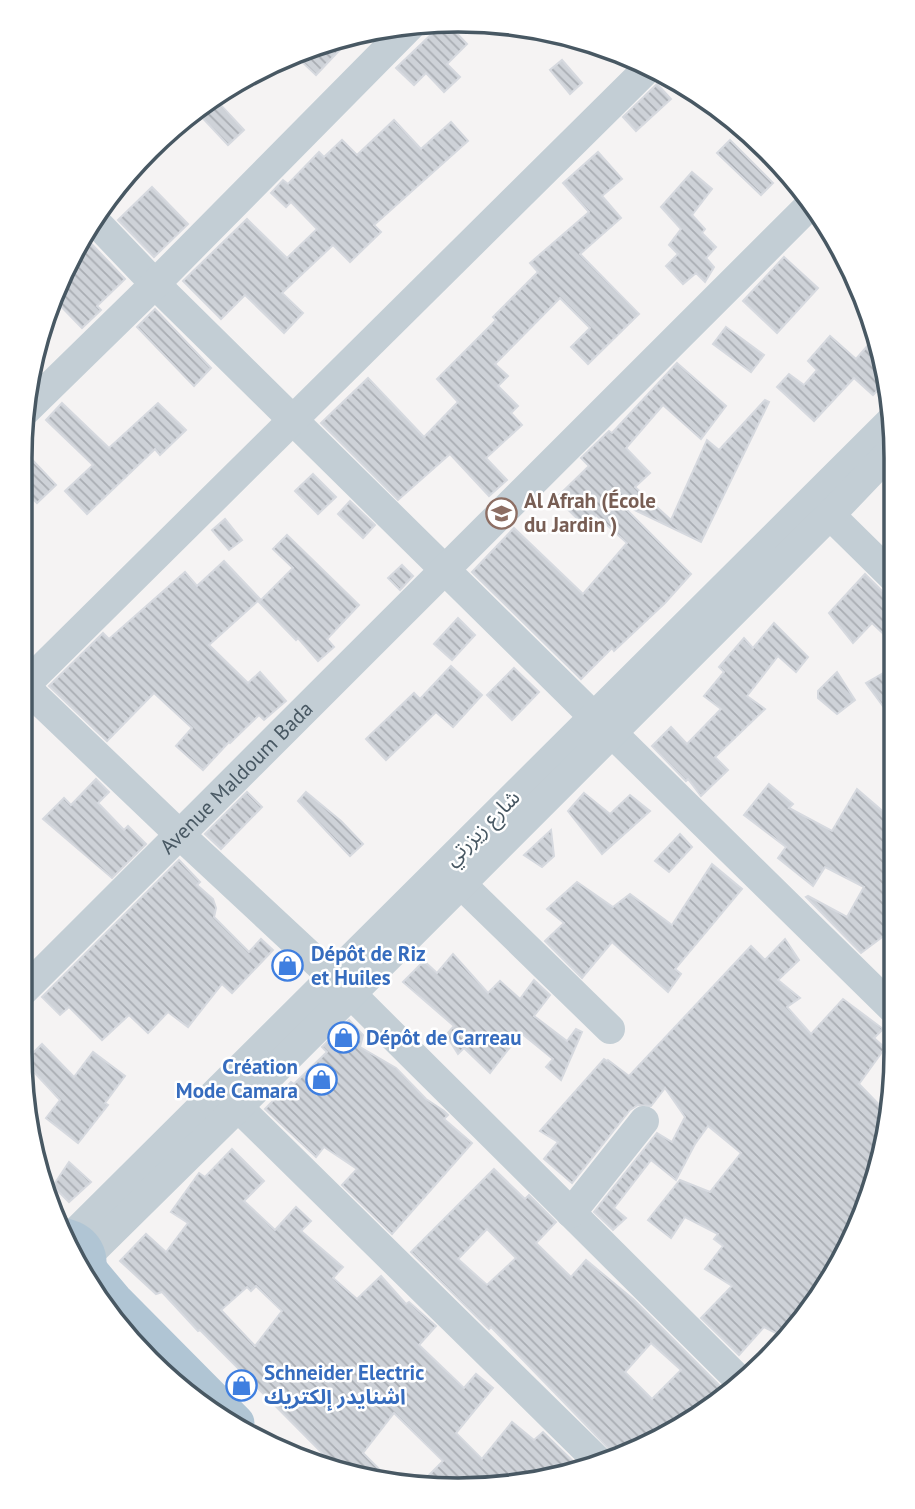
<svg xmlns="http://www.w3.org/2000/svg" width="915" height="1509" viewBox="0 0 915 1509" font-family="'PT Sans','Noto Sans Arabic',sans-serif">
	<style>
		.building { fill: url(#building-back-hatch); stroke: #d6d9df; stroke-width: 2; fill-rule: evenodd }
		.lines { fill: none; stroke-linecap: round; stroke-linejoin: round }
		.minor { stroke: #c3ced5; stroke-width: 30 }
		.major { stroke: #b0c5d4; stroke-width: 37 }
		.labels { text-anchor: middle; stroke-width: 5; stroke-linejoin: round; paint-order: stroke }
		.education-label { font-size: 21px; font-weight: bold; fill: #785e54; stroke: #fff; text-anchor: start }
		.street-label { font-size: 21px; fill: #485863; stroke: #fff }
		.shop-label { font-size: 21px; font-weight: bold; fill: #366cbe; stroke: #fff; text-anchor: start }
		.rim { fill: none; stroke: #485863; stroke-width: 3.5 }
	</style>
	<defs>
		<pattern id="building-back-hatch" width="6" height="6" patternUnits="userSpaceOnUse" patternTransform="scale(1.75)"><rect width="6" height="6" fill="#ced2d8"/><path d="M-1 5l2 2M0 0l6 6M5-1l2 2" fill="none" stroke="#a9adb3"/></pattern>
	</defs>
	<rect width="100%" height="100%" fill="#f5f3f3"/>
	<g class="building">
		<path d="M440 26H450L467 44 447 64 460 77 444 92 426 73 414 85 396 68Z"/>
		<path d="M349 40 316 75 298 58 312 53Z"/>
		<path d="M562 60 582 83 570 94 550 70Z"/>
		<path d="M657 84 671 99 636 131 623 117Z"/>
		<path d="M215 99 244 130 228 145 198 113Z"/>
		<path d="M394 120 421 149 451 122 468 141 374 225 381 232 350 262 333 245 282 293 303 313 284 333 245 295 221 319 183 281 247 219 287 258 317 229 291 202 286 207 271 193 283 180 288 184 319 152 324 157 342 140 357 155Z"/>
		<path d="M730 140 773 183 761 195 717 153Z"/>
		<path d="M598 152 622 179 602 196 621 218 580 254 639 314 588 364 571 347 590 328 560 298 495 364 508 376 498 386 518 406 511 413 522 425 486 458 507 480 489 496 450 454 398 500 321 423 368 378 424 437 458 402 437 379 496 320 493 317 538 272 530 263 589 212 563 183Z"/>
		<path d="M692 172 712 189 692 215 705 229 702 233 716 247 706 258 714 267 705 282 696 273 683 284 666 266 678 254 669 245 681 229 661 207Z"/>
		<path d="M152 187 188 224 154 257 118 220Z"/>
		<path d="M84 236 125 279 97 306 101 310 82 328 51 296Z"/>
		<path d="M784 257 818 288 777 333 743 301Z"/>
		<path d="M155 309 211 368 194 386 137 327Z"/>
		<path d="M726 327 764 355 751 372 713 344Z"/>
		<path d="M877 335 887 381 873 395 854 378 814 421 777 387 789 374 804 385 817 370 808 361 830 336 856 359Z"/>
		<path d="M677 363 726 406 701 439 663 405 626 448 650 473 635 487 671 520 707 440 719 450 765 400 769 402 701 542 620 503 691 574 665 603 614 651 612 648 581 679 472 572 514 528 583 594 627 543 596 515 585 526 556 498 589 466 581 458 609 431 612 433Z"/>
		<path d="M62 403 109 448 158 403 186 430 160 455 155 449 87 514 65 491 93 465 46 420Z"/>
		<path d="M23 450 56 485 37 503 22 488Z"/>
		<path d="M313 474 336 497 318 514 295 491Z"/>
		<path d="M350 501 375 525 363 538 338 514Z"/>
		<path d="M225 519 242 540 229 550 212 530Z"/>
		<path d="M287 535 359 605 327 639 334 647 318 661 298 638 296 640 259 602 293 568 273 549Z"/>
		<path d="M224 561 260 599 209 645 248 683 260 672 286 701 264 720 259 715 230 743 229 742 203 770 176 746 192 728 154 693 107 741 49 686 103 633 109 639 185 572 197 586Z"/>
		<path d="M402 565 413 576 400 590 388 578Z"/>
		<path d="M865 574 882 591 894 595V644L872 623 853 643 829 613Z"/>
		<path d="M458 618 475 635 452 660 434 644Z"/>
		<path d="M774 623 808 657 796 672 778 656 747 696 765 709 715 757 728 770 701 796 688 779 686 781 652 746 671 727 687 744 721 709 704 696 724 672 719 667 744 638 753 648Z"/>
		<path d="M451 666 482 695 453 727 436 712 386 760 366 739 414 693 420 699Z"/>
		<path d="M894 667V721L866 683Z"/>
		<path d="M514 668 539 692 512 720 487 695Z"/>
		<path d="M837 672 855 700 837 714 818 698V691Z"/>
		<path d="M96 779 109 792 98 803 124 830 128 826 146 844 112 878 43 819 64 798 71 805Z"/>
		<path d="M769 784 793 804 789 808 832 831 857 789 893 820V929L861 953 806 897 808 896 847 917 864 887 825 867 813 886 778 858 786 847 744 815Z"/>
		<path d="M247 792 262 807 221 849 205 834Z"/>
		<path d="M306 792 341 821 363 844 350 856 298 801Z"/>
		<path d="M584 793 610 814 630 795 650 811 602 854 568 811Z"/>
		<path d="M551 830 554 856 542 867 524 855Z"/>
		<path d="M680 834 692 847 669 872 655 861Z"/>
		<path d="M179 860 200 882 197 885 213 899 216 908 214 917 249 952 261 939 273 950 232 993 222 984 188 1027 168 1012 148 1033 129 1015 102 1040 69 1007 60 1015 42 997Z"/>
		<path d="M712 864 742 889 675 969 681 974 668 992 612 942 582 978 545 941 564 923 547 909 577 882 613 907 630 894 672 925Z"/>
		<path d="M785 939 799 960 778 980 800 998 787 1007 811 1034 843 999 883 1029 874 1038 885 1048 859 1084 889 1115V1120L863 1219 827 1281 823 1278 782 1336 764 1327 739 1355 701 1318 732 1286 705 1269 723 1246 714 1239 718 1234 685 1217 671 1238 648 1220 680 1180 710 1192 741 1153 708 1126 695 1144 676 1180 651 1160 614 1208 626 1218 613 1230 594 1212 657 1133 672 1142 685 1117 665 1088 651 1106 638 1105 630 1110 572 1183 544 1159 558 1142 540 1131 604 1059 607 1061 608 1060 629 1076 751 946 765 960Z"/>
		<path d="M453 954 488 993 500 981 520 999 534 980 550 995 534 1016 567 1041 576 1029 582 1032 561 1080 546 1067 553 1059 521 1033 490 1073 464 1048 458 1054 446 1035 454 1026 403 982 424 961 437 973Z"/>
		<path d="M349 1020 363 1035 360 1047 396 1068 426 1099 444 1111 448 1115 444 1119 472 1143 392 1234 342 1185 357 1169 324 1147 316 1157 265 1109 291 1082 294 1084 327 1052 322 1047Z"/>
		<path d="M19 1041 32 1054 42 1044 74 1077 93 1052 125 1076 105 1103 108 1105 78 1143 46 1118 60 1100 33 1071 24 1080Z"/>
		<path d="M232 1149 264 1181 244 1201 275 1230 296 1207 311 1221 301 1231 343 1267 333 1278 357 1299 381 1276 406 1304 409 1302 436 1326 419 1345 464 1388 476 1374 493 1388 456 1433 482 1459 512 1422 534 1440 543 1432 581 1469 457 1490 420 1484 443 1461 394 1413 363 1453 389 1479 339 1470 200 1330 198 1331 162 1292 156 1294 120 1261 146 1234 166 1252 188 1223 171 1212 199 1173 205 1177ZM256 1286 282 1311 255 1346 221 1310 247 1287 251 1291Z"/>
		<path d="M69 1162 91 1182 69 1202 53 1186Z"/>
		<path d="M494 1169 525 1199 529 1195 556 1222 536 1243 571 1277 586 1260 633 1299 726 1392 701 1416 617 1457 491 1327 489 1329 411 1252ZM487 1229 516 1258 487 1285 458 1259ZM651 1343 681 1370 652 1399 625 1372Z"/>
	</g>
	<g class="lines">
		<g class="minor">
			<path d="M93 219 155 284 593 716"/>
			<path d="M23 413 155 284 412 24"/>
			<path d="M830 515 894 578"/>
			<path d="M21 683 179 834 350 993 739 1380"/>
			<path d="M21 689 645 71"/>
			<path d="M611 732 892 1008"/>
			<path d="M460 883 610 1029"/>
			<path id="s1" d="M20 994 809 206"/>
			<path d="M238 1107 602 1465"/>
			<path d="M571 1213 644 1121"/>
			<path d="M70 1238 893 419"/>
			<path d="M88 1255 238 1107 830 515 895 447"/>
		</g>
		<g class="major">
			<path d="M66 1237C84 1242 92 1256 86 1274"/>
			<path d="M88 1269 114 1300 236 1423"/>
		</g>
	</g>
	<defs>
		<symbol id="school-ring" viewBox="-11 -11 22 22"><circle r="9.5" fill="#fff" stroke="#8d6e63" stroke-width="1.5"/><path d="M0-5L7-2L0 1L-7-2ZM-4 1L0 2.5L4 1V4Q0 6-4 4Z" fill="#8d6e63"/></symbol>
		<symbol id="shop-ring" viewBox="-11 -11 22 22"><circle r="9.5" fill="#fff" stroke="#3f7fe0" stroke-width="1.5"/><path d="M-5-2.5h2.3a2.7 3.5 0 0 1 5.4 0H5L5.5 6h-11ZM-1.5-2.5h3a1.5 2.3 0 0 0-3 0Z" fill="#3f7fe0"/></symbol>
	</defs>
	<g fill-rule="evenodd">
		<use href="#school-ring" x="484" y="496" width="35" height="35"/>
		<use href="#shop-ring" x="270" y="948" width="35" height="35"/>
		<use href="#shop-ring" x="326" y="1020" width="35" height="35"/>
		<use href="#shop-ring" x="304" y="1062" width="35" height="35"/>
		<use href="#shop-ring" x="224" y="1368" width="35" height="35"/>
	</g>
	<g class="labels">
		<g class="education-label">
			<text x="524" y="508">Al Afrah (École<tspan x="524" dy="24">du Jardin )</tspan></text>
		</g>
		<g class="street-label">
			<text dy="7" stroke="none"><textPath href="#s1" startOffset="306">Avenue Maldoum Bada</textPath></text>
			<text transform="translate(482 828) rotate(-45)" y="7">شارع زيزرتي</text>
		</g>
		<g class="shop-label">
			<text x="311" y="961">Dépôt de Riz<tspan x="311" dy="24">et Huiles</tspan></text>
			<text x="366" y="1045">Dépôt de Carreau</text>
			<text x="298" y="1074" text-anchor="end">Création<tspan x="298" dy="24">Mode Camara</tspan></text>
			<text x="264" y="1380">Schneider Electric<tspan x="264" dy="24">اشنايدر إلكتريك</tspan></text>
		</g>
	</g>
	<path d="M0 0H915V1509H0ZM458 32H458A426 426 0 0 1 884 458V1052A426 426 0 0 1 458 1478H458A426 426 0 0 1 32 1052V458A426 426 0 0 1 458 32Z" fill="#fff" fill-rule="evenodd"/>
	<path class="rim" d="M458 32H458A426 426 0 0 1 884 458V1052A426 426 0 0 1 458 1478H458A426 426 0 0 1 32 1052V458A426 426 0 0 1 458 32Z"/>
</svg>
